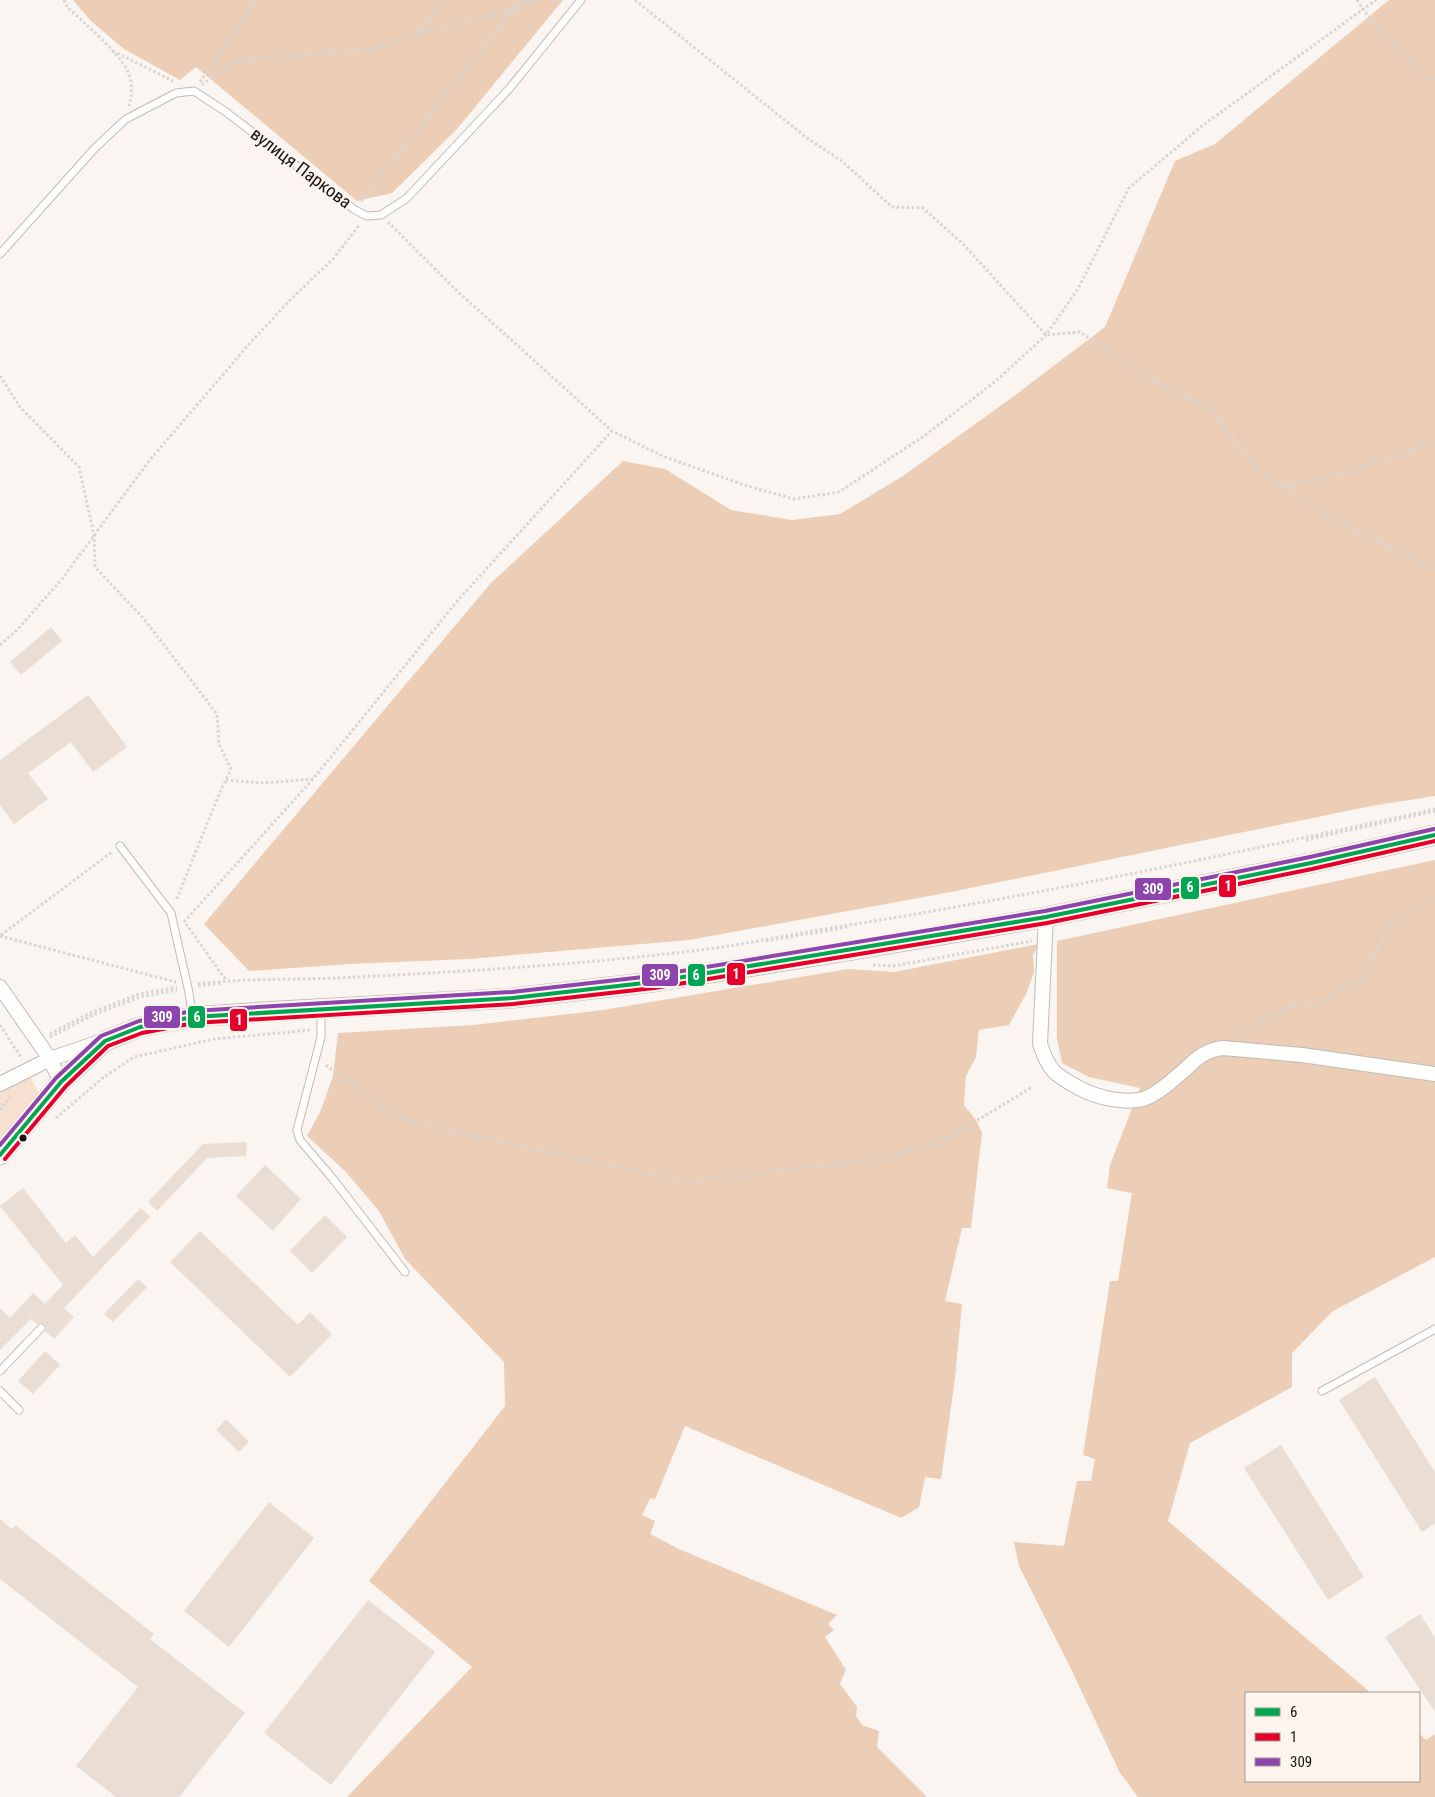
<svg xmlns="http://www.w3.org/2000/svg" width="1435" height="1797" viewBox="0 0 1435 1797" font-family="'Roboto Condensed',sans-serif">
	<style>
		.green { fill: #f6e0d0 }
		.forest { fill: #eccdb6 }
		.building { fill: #eaded4 }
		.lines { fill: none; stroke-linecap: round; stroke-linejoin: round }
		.lane-casing { stroke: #c0bcb9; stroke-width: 9 }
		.street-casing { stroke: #c0bcb9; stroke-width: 16 }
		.secondary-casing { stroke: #c0bcb9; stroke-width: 21 }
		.path { stroke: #d7d6d4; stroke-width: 3; stroke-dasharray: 2.5 2.5; stroke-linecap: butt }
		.lane { stroke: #fefefd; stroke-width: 7 }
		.street { stroke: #fefefd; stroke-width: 14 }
		.secondary { stroke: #fefefd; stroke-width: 19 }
		.bus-1-casing { stroke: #fdf4ed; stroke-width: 8 }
		.bus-2-casing { stroke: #fdf4ed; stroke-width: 8 }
		.bus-3-casing { stroke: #fdf4ed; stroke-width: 8 }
		.bus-1 { stroke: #00a651; stroke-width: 4 }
		.bus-2 { stroke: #e4002b; stroke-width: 4 }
		.bus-3 { stroke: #8e44ad; stroke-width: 4 }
		.bus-dot { fill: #171412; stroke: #fdf4ed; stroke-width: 2 }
		.labels { text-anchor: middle; stroke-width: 4; stroke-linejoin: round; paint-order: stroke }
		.street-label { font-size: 18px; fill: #171412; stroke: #fdf4ed }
		.line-badge { stroke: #fdf4ed; stroke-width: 2 }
		.badge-label { font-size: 14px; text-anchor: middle; font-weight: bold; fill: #fff }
	</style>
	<rect width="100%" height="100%" fill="#faf5f0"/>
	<path class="green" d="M27 1071 44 1102 0 1155V1084Z"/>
	<g class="forest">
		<path d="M73 0H563L457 129 392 193 357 201 196 67 180 80 124 49 91 21Z"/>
		<path d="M1389 0H1435V796L1371 806 951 892 689 940 468 959 349 964 249 971 204 924 491 583 623 461 665 469 731 510 792 520 840 514 903 476 1010 399 1105 327 1175 161 1215 144Z"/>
		<path d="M1435 860V1257L1333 1311 1292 1353V1387L1190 1443 1168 1521 1371 1693H1246V1781H1419V1733L1426 1740 1435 1734V1797H1138L1120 1773 1071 1669 1019 1566 1014 1542 1064 1546 1077 1481H1091L1095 1459 1083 1455 1110 1281H1118L1132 1193 1107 1188 1110 1165 1140 1088 1089 1077 1062 1063 1057 1038V941Z"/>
		<path d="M1039 944 1033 955 1034 972 1027 992 1009 1025 979 1030 976 1057 966 1076 964 1105 976 1120 982 1133 971 1228H962L945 1301 962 1304 955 1378 941 1479 925 1477 919 1507 901 1518 685 1426 655 1499 650 1498 642 1515 655 1521 650 1534 679 1549 837 1615 828 1624 834 1630 825 1637 846 1670 840 1684 857 1707 856 1716 862 1725 879 1731 877 1747 927 1797H347L472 1667 369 1581 505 1406 504 1362 405 1259 379 1211 345 1171 307 1136 321 1110 333 1076 338 1033 473 1025 603 1010 848 969 894 972Z"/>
	</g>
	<g class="building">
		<path d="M51 627 62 641 21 675 10 662Z"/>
		<path d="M88 695 127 747 93 772 71 742 28 773 48 799 14 824 0 805V760Z"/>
		<path d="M247 1142 246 1156 207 1158 157 1211 148 1202 203 1144Z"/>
		<path d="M265 1165 301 1199 273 1231 236 1196Z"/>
		<path d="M23 1188 66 1243 75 1235 93 1257 141 1208 150 1217 64 1308 74 1317 54 1339 45 1331 46 1327 44 1324 40 1323 37 1324 31 1319 0 1350V1308L10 1318 33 1293 45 1304 63 1285 0 1206Z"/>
		<path d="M325 1215 347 1237 312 1273 290 1251Z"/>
		<path d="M200 1231 298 1325 310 1312 332 1334 290 1377 170 1262Z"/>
		<path d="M138 1279 147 1287 113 1322 104 1314Z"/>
		<path d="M45 1351 60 1365 33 1394 18 1381Z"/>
		<path d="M1375 1377 1435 1472V1523L1422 1532 1339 1400Z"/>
		<path d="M226 1419 249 1442 239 1452 216 1430Z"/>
		<path d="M1281 1445 1364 1577 1328 1600 1244 1468Z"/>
		<path d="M269 1502 314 1538 229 1647 184 1611Z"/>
		<path d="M0 1519 12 1529 15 1525 154 1634 150 1639 245 1713 179 1797H116L76 1766 138 1687 0 1579Z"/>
		<path d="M368 1600 435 1652 331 1785 264 1733Z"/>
		<path d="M1420 1614 1435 1638V1712L1385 1637Z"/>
	</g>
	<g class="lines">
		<defs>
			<g id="lane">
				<path d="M0 254 95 148 126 119 176 93 194 91 226 112 355 210 367 216 381 215 407 198 509 89 581 0"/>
				<path d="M120 846 171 913 188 988 193 1016"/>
				<path d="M321 1009V1037L297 1130 300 1140 333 1179 405 1272"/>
				<path d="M0 1371 41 1328"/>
				<path d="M0 1391 19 1410"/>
				<path d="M1322 1391 1435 1329"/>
			</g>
			<g id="street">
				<path d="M1046 917 1040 1044C1049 1071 1055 1075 1079 1088 1096 1097 1123 1104 1143 1099 1153 1096 1167 1085 1175 1078 1193 1064 1199 1051 1223 1048L1302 1055 1435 1074"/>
				<path d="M0 987 50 1059 61 1082"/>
				<path d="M0 1084 50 1059 100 1042"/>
			</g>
			<path id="secondary" d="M0 1155 61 1082 105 1041 140 1027 193 1017 262 1012 513 998 653 982 847 951 1046 917 1311 863 1435 835"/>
		</defs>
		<use href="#lane" class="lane-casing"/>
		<use href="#street" class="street-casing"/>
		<use href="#secondary" class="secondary-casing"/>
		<g class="path">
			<path d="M64 0 67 7C83 22 120 53 128 72 133 83 132 95 129 106"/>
			<path d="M635 0 807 138 843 162 892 207 923 208 963 244 1046 335 1080 332 1146 377 1212 409 1258 472 1354 531 1418 559 1435 568"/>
			<path d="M1357 0 1364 11 1421 73 1435 81"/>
			<path d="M419 32 443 0"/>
			<path d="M113 51 175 82"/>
			<path d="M200 82 255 0"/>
			<path d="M202 85 233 61 370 49 428 30 513 10 538 0"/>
			<path d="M361 201 521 0"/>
			<path d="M388 222 455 289 612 431 665 457 747 486 794 499 839 492 924 436 996 381 1046 335 1078 289 1129 188 1202 126 1376 0"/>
			<path d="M0 376 20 407 79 467 94 535 95 567 144 619 217 714 219 744 231 769 217 799 176 901"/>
			<path d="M1283 487 1345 473 1435 443"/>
			<path d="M0 645 17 630 62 579 149 461 251 342 291 299 333 259 360 224"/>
			<path d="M226 780 263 783 313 779"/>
			<path d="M1306 840 1435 811"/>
			<path d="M184 922 313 779 459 599 612 431"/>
			<path d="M186 924 226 980"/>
			<path d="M1 935 112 852"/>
			<path d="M0 936 176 982"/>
			<path d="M766 941 848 927"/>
			<path d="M873 965 893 966 1032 941"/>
			<path d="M198 984C244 978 290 980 336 978 458 972 579 965 700 950 742 945 783 936 824 929 1029 897 1233 854 1435 809"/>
			<path d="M198 986 222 983"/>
			<path d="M0 1025 22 1059"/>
			<path d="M50 1034 90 1013 139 994 177 987"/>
			<path d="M1242 1035 1287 1007 1319 1003 1362 978 1392 922 1435 895"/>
			<path d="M50 1037 93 1015 140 997 177 990"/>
			<path d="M326 1065 396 1116 452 1131 687 1182 790 1169 887 1159 950 1137 1032 1087"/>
			<path d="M0 1110 12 1095"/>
			<path d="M56 1118 104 1077 134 1057 214 1039 311 1030"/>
		</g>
		<use href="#lane" class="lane"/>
		<use href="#street" class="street"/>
		<use href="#secondary" class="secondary"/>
		<defs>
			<path id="bus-1" d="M0 1155 61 1082 105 1041 140 1027 193 1017 513 998 653 982 1046 917 1311 863 1435 835"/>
			<path id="bus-2" d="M5 1159 66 1086 108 1046 142 1033 194 1023 513 1004 654 988 1047 923 1312 869 1435 841"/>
			<path id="bus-3" d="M0 1145 56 1078 101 1036 139 1021 193 1011 512 992 652 976 1045 911 1310 857 1434 829"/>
		</defs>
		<use href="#bus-1" class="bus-1-casing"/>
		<use href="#bus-2" class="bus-2-casing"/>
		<use href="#bus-3" class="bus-3-casing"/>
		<use href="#bus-1" class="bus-1"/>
		<use href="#bus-2" class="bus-2"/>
		<use href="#bus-3" class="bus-3"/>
	</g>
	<circle class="bus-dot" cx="23" cy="1138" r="4.5"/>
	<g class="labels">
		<g class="street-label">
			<text transform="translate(301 168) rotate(37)" y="6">вулиця Паркова</text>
		</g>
	</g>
	<g class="line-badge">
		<rect x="1218" y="874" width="19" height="24" rx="5" fill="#e4002b"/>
		<rect x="1180" y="876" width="20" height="24" rx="5" fill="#00a651"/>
		<rect x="1134" y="877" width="38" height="24" rx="5" fill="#8e44ad"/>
		<rect x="726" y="962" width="20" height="24" rx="5" fill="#e4002b"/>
		<rect x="641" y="963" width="38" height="24" rx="5" fill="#8e44ad"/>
		<rect x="687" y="963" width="19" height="24" rx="5" fill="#00a651"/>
		<rect x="187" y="1005" width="19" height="24" rx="5" fill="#00a651"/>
		<rect x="143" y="1005" width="38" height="24" rx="5" fill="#8e44ad"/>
		<rect x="229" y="1008" width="19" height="24" rx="5" fill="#e4002b"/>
	</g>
	<g class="badge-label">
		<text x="1228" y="891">1</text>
		<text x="1190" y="892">6</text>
		<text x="1153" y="894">309</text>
		<text x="736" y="979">1</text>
		<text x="660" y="980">309</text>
		<text x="696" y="980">6</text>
		<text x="197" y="1022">6</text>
		<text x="162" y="1022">309</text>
		<text x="239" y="1025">1</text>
	</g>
	<rect x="1245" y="1692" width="175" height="90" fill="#fdf4ed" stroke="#a19a95"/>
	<rect x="1255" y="1708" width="25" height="8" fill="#00a651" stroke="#a19a95"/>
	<text x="1290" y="1717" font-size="15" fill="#171412">6</text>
	<rect x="1255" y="1733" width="25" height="8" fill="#e4002b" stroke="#a19a95"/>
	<text x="1290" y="1742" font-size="15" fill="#171412">1</text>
	<rect x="1255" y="1758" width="25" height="8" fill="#8e44ad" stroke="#a19a95"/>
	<text x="1290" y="1767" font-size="15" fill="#171412">309</text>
</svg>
